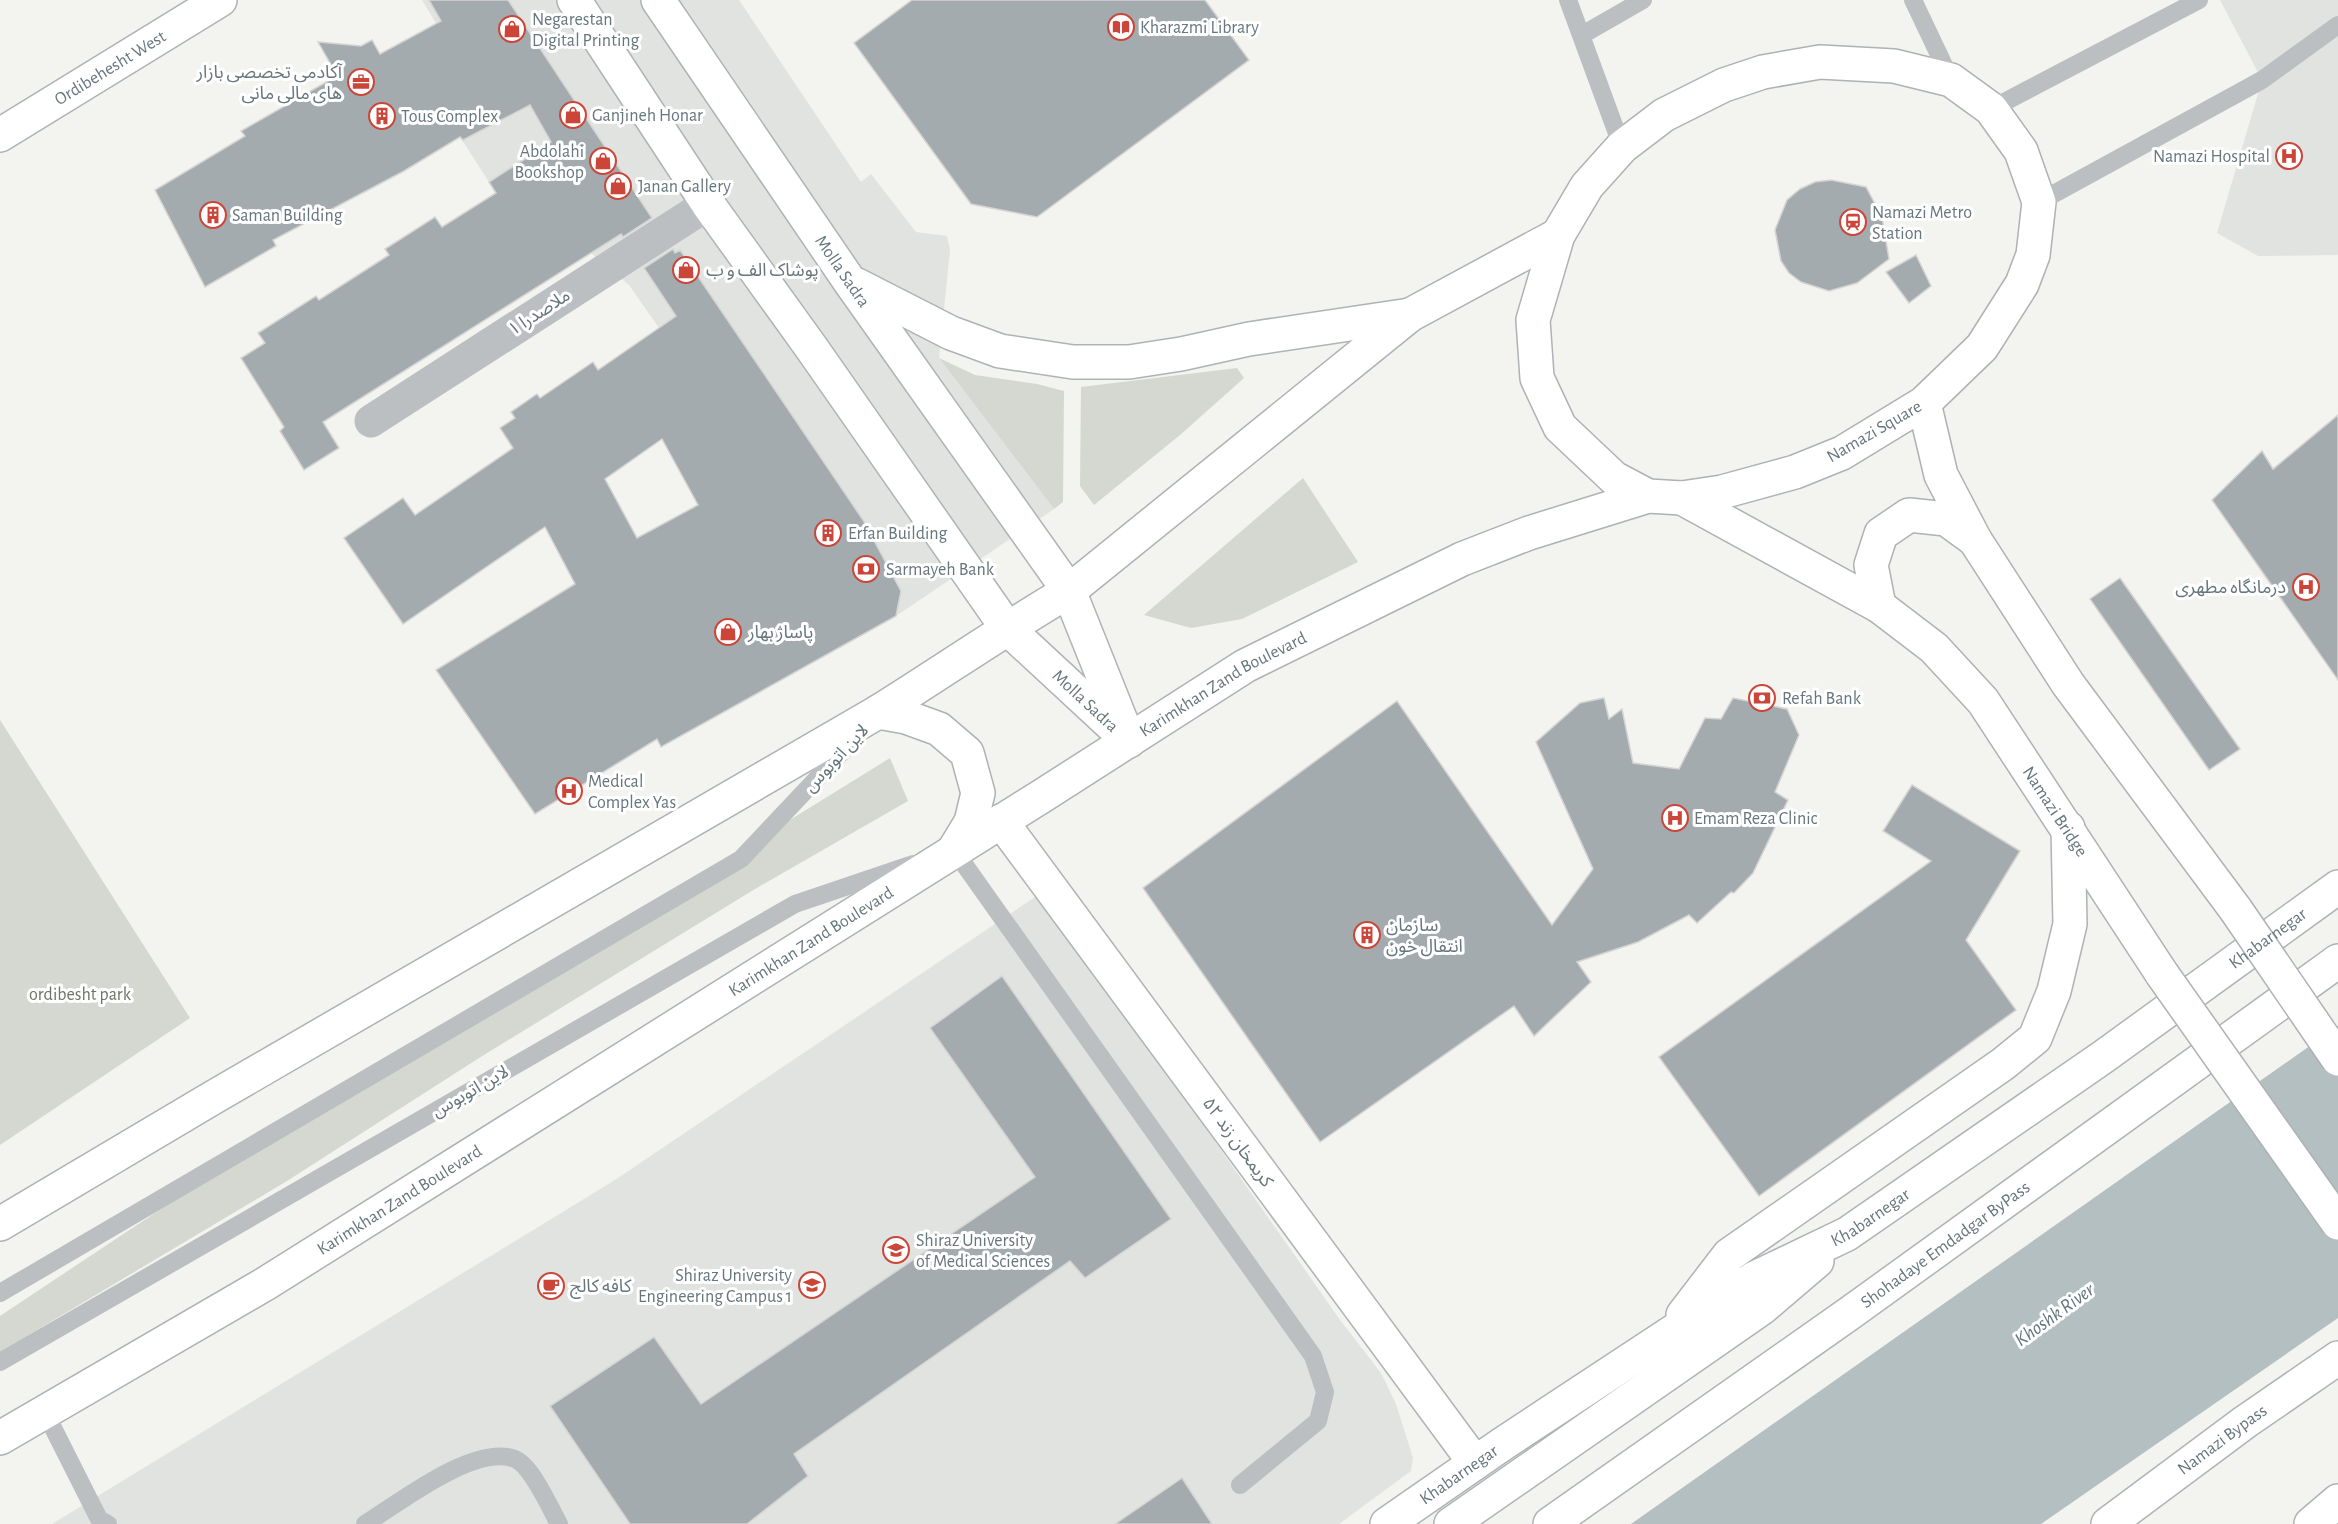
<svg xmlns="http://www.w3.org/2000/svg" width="2338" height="1524" viewBox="0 0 2338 1524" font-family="'Alegreya Sans','Noto Sans Arabic',sans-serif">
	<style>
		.built { fill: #e1e3e0 }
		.green { fill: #d4d8d0 }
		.water { fill: #b3bfc1 }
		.building { fill: #a3abae; stroke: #d5d4d3; stroke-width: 1.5; fill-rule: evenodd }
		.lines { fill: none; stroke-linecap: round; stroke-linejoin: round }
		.secondary-casing { stroke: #aeb3b6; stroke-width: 36 }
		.primary-casing { stroke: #adb2b4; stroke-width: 36 }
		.lane { stroke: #bbbfc1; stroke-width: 18 }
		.street { stroke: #bbbfc1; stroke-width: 33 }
		.secondary { stroke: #fff; stroke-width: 33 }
		.primary { stroke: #fff; stroke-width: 33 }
		.primary-bridge-casing { stroke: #adb2b4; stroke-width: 36; stroke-linecap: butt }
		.primary-bridge { stroke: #fff; stroke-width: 33 }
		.labels { text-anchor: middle; stroke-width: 6; stroke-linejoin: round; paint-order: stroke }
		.poi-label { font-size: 18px; fill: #66767d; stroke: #fff; text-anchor: start }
		.street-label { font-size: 18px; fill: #66767d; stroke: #fff }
		.park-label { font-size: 18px; fill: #6a7564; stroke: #fff }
		.water-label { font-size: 20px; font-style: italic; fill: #62777b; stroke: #fff }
	</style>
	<rect width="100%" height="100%" fill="#f3f3f0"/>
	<g class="built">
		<path d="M422 0H739L861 182 871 174 916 232 947 236 950 250 939 358 1054 509 896 616 792 674 685 481 659 328 629 285 591 253 531 159 491 185 460 137 439 28Z"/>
		<path d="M2220 0H2338V255L2258 256 2217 233 2262 80Z"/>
		<path d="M1041 893 1340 1320 1381 1373 1396 1404 1413 1458 1411 1471 1339 1524H52L615 1180Z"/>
	</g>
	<g class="green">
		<path d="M939 358 975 375 1037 384 1064 391 1063 502 1054 509Z"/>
		<path d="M1237 368 1244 378 1180 435 1094 505 1080 486 1081 387Z"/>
		<path d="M1303 478 1358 562 1242 619 1191 628 1144 615Z"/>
		<path d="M0 720 190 1018 0 1145Z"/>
		<path d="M890 758 908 801 755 889 479 1058 287 1181 0 1352V1316L161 1209Z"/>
	</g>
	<path class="water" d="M2338 1026V1318L2041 1524H1631Z"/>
	<g class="building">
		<path d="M429 0H508L652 218 623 237 621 234 323 422 339 448 304 470 280 431 284 427 241 358 265 343 258 333 316 296 319 300 389 255 385 249 435 217 442 227 496 193 489 182 551 142 530 105 463 140 460 137 404 171 273 240 276 246 205 287 155 190 245 136 241 131 330 80 323 67 330 63 318 42 361 46 372 40 380 54 441 21Z"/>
		<path d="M912 0H1205L1249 60 1037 217 971 204 854 43Z"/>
		<path d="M1831 180 1866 187 1882 217 1889 259 1857 283 1829 291 1801 282 1789 273 1781 261 1775 230 1787 200 1800 189 1815 182Z"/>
		<path d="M673 249 675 253 680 250 863 520 901 591 896 616 661 747 657 739 535 814 436 670 575 584 545 527 403 624 344 538 403 498 415 515 513 448 500 428 515 418 511 412 537 394 540 398 593 362 598 370 676 316 644 268ZM662 439 698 505 637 538 605 479Z"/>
		<path d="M1916 255 1931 286 1909 303 1886 272Z"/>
		<path d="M2338 415V680L2212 500 2262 451 2273 469Z"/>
		<path d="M2120 578 2240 749 2209 770 2090 599Z"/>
		<path d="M1604 698 1609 719 1622 709 1633 763 1679 769 1705 718 1721 719 1733 698 1787 709 1799 735 1775 792 1788 800 1753 873 1734 893 1731 892 1697 923 1689 915 1638 942 1577 962 1591 982 1534 1036 1514 1006 1320 1142 1143 888 1397 701 1552 925 1593 869 1536 742 1580 703Z"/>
		<path d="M1912 785 2020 851 1966 940 2016 1010 1759 1196 1659 1057 1931 861 1883 831Z"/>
		<path d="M1002 976 1171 1219 1085 1278 1070 1261 794 1454 808 1476 747 1524H630L550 1406 654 1337 701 1404 1035 1177 930 1028Z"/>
		<path d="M1182 1478 1212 1524H1115Z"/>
	</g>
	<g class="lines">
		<defs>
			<g id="secondary">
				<path id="s1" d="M574 0 708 204 813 350 1007 628 1129 741"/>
				<path id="s2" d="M658 0 850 282 1069 591 1125 731"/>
				<path id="s3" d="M0 135 220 0"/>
				<path d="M857 285 951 333 1000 351 1073 362H1129L1181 354 1249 339 1410 315"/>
				<path d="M1001 821 1475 1463"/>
				<path d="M1683 1315 1729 1255 2003 1064 2035 1038 2054 991 2070 924 2068 828"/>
				<path id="s4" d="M1387 1524 1501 1445 1753 1279 1847 1234 2103 1057 2338 887"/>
				<path d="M1451 1524 1762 1308 1817 1261"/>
				<path id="s5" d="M1550 1524 1850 1313 2338 961"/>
				<path id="s6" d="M2108 1524 2245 1422 2338 1358"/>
				<path d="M2311 1524 2338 1501"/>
			</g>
			<g id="primary">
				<path d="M1820 62 1894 66 1951 80 1991 109 2021 151 2039 202 2033 255 2022 284 1982 347 1924 403 1842 453 1795 472 1722 492 1682 498 1648 496 1614 478 1560 427 1537 378 1533 320 1558 235 1587 186 1622 147 1664 115 1724 85 1763 72Z"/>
				<path d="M1924 403 1941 475 1975 540 2068 684 2236 910"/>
				<path id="s7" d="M1682 498 1879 606 1934 648 1983 701 2162 974"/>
				<path d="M1879 606 1871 565 1881 534 1909 515 1946 519 1975 540"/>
				<path d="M878 712 906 717 939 729 967 753 978 793 971 822 954 850"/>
				<path d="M0 1224 214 1097 878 712C942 672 1004 629 1069 591L1410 315 1558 235"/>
				<path id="s8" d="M0 1438 265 1284 1042 796 1245 666 1462 559 1529 533 1648 496"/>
			</g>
		</defs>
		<use href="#secondary" class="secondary-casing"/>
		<use href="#primary" class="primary-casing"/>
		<g class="lane">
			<path d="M1568 0 1622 147"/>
			<path d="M1913 0 1951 80"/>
			<path d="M1582 35 1643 0"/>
			<path d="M1991 109 2199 0"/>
			<path d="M2039 202 2262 80 2338 25"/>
			<path d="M948 852 954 850 1313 1356 1325 1392 1318 1421 1240 1485"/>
			<path d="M0 1293 741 859 857 736"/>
			<path d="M0 1362 795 904 913 864"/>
			<path d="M45 1412 99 1519 108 1524"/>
			<path d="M365 1524C399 1503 475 1443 515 1459 532 1466 550 1508 559 1524"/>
		</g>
		<path class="street" d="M371 421 708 204"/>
		<use href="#secondary" class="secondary"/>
		<use href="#primary" class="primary"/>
		<defs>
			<g id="primary-bridge">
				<path d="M2236 910 2338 1059"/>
				<path d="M2162 974 2338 1223"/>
			</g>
		</defs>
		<use href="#primary-bridge" class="primary-bridge-casing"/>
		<use href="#primary-bridge" class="primary-bridge"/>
	</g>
	<defs>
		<symbol id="library-ring" viewBox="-11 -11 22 22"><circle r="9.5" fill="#fff" stroke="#cb4538" stroke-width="1.5"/><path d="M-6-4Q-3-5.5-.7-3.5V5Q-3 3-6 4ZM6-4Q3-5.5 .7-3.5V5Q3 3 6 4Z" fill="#cb4538"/></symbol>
		<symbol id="shop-ring" viewBox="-11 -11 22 22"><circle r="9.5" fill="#fff" stroke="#cb4538" stroke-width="1.5"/><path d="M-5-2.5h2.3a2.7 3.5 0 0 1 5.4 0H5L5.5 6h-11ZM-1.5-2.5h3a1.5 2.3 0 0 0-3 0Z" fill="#cb4538"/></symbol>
		<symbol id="office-ring" viewBox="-11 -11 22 22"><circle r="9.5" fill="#fff" stroke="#cb4538" stroke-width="1.5"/><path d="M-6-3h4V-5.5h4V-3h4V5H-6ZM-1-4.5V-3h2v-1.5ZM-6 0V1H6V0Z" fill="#cb4538"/></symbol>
		<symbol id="building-ring" viewBox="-11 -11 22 22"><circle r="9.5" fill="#fff" stroke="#cb4538" stroke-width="1.5"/><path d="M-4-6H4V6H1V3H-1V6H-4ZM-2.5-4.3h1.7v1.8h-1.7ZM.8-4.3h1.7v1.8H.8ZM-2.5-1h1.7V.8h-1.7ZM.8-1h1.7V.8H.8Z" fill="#cb4538"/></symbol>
		<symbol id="hospital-ring" viewBox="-11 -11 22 22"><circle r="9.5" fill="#fff" stroke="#cb4538" stroke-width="1.5"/><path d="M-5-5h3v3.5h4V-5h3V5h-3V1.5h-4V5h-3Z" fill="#cb4538"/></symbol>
		<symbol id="station-ring" viewBox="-11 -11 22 22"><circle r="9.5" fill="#fff" stroke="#cb4538" stroke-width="1.5"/><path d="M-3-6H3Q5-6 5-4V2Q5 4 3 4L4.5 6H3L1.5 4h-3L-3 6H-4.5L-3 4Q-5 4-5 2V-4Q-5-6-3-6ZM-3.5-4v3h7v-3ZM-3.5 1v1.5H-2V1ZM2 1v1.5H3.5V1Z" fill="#cb4538"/></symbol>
		<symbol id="bank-ring" viewBox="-11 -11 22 22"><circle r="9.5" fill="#fff" stroke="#cb4538" stroke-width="1.5"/><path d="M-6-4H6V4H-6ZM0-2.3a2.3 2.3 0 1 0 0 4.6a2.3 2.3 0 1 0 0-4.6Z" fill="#cb4538"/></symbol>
		<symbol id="university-ring" viewBox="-11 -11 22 22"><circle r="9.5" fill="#fff" stroke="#cb4538" stroke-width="1.5"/><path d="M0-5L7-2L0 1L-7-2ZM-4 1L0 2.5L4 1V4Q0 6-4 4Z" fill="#cb4538"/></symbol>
		<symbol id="cafe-ring" viewBox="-11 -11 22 22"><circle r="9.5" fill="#fff" stroke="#cb4538" stroke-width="1.5"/><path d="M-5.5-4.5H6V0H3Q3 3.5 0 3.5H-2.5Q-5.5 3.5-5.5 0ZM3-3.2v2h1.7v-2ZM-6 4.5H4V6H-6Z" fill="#cb4538"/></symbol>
	</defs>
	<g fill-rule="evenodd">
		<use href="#library-ring" x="1106" y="12" width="30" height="30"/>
		<use href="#shop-ring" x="497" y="14" width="30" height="30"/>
		<use href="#office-ring" x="346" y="67" width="30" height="30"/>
		<use href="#shop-ring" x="558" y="100" width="30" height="30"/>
		<use href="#building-ring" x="367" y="101" width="30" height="30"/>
		<use href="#hospital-ring" x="2274" y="141" width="30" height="30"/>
		<use href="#shop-ring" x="588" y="146" width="30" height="30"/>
		<use href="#shop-ring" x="603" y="171" width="30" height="30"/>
		<use href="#building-ring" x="198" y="200" width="30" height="30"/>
		<use href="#station-ring" x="1838" y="207" width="30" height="30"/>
		<use href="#shop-ring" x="671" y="255" width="30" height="30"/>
		<use href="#building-ring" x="813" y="518" width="30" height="30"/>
		<use href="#bank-ring" x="851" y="554" width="30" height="30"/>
		<use href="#hospital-ring" x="2291" y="572" width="30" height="30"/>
		<use href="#shop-ring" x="713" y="617" width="30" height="30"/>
		<use href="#bank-ring" x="1747" y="683" width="30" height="30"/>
		<use href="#hospital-ring" x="554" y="776" width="30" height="30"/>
		<use href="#hospital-ring" x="1660" y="803" width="30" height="30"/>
		<use href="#building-ring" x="1352" y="920" width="30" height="30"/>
		<use href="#university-ring" x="881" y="1235" width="30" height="30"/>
		<use href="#university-ring" x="797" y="1270" width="30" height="30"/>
		<use href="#cafe-ring" x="536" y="1271" width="30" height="30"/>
	</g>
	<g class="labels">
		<g class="poi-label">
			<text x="532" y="25">Negarestan<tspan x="532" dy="21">Digital Printing</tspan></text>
			<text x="1140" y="33">Kharazmi Library</text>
			<text x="342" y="78" text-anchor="end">آکادمی تخصصی بازار<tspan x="342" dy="21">های مالی مانی</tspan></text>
			<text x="592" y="121">Ganjineh Honar</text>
			<text x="401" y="122">Tous Complex</text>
			<text x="584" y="157" text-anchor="end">Abdolahi<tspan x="584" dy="21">Bookshop</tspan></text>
			<text x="2270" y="162" text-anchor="end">Namazi Hospital</text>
			<text x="638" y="192">Janan Gallery</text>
			<text x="1872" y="218">Namazi Metro<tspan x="1872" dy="21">Station</tspan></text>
			<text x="232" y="221">Saman Building</text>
			<text x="706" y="276">پوشاک الف و ب</text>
			<text x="848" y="539">Erfan Building</text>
			<text x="886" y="575">Sarmayeh Bank</text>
			<text x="2286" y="593" text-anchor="end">درمانگاه مطهری</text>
			<text x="748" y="638">پاساژ بهار</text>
			<text x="1782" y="704">Refah Bank</text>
			<text x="588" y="787">Medical<tspan x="588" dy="21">Complex Yas</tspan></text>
			<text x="1694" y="824">Emam Reza Clinic</text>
			<text x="1386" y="931">سازمان<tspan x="1386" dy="21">انتقال خون</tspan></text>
			<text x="916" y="1246">Shiraz University<tspan x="916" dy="21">of Medical Sciences</tspan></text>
			<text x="792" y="1281" text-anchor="end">Shiraz University<tspan x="792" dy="21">Engineering Campus 1</tspan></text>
			<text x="570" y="1292">کافه کالج</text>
		</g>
		<g class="street-label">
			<text dy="6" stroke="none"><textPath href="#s3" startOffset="129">Ordibehesht West</textPath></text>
			<text dy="6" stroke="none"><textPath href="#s2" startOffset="328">Molla Sadra</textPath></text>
			<text transform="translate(539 312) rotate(-33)" y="6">۱ ملاصدرا</text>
			<text transform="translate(1874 431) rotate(-30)" y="6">Namazi Square</text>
			<text dy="6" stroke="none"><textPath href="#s8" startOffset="1437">Karimkhan Zand Boulevard</textPath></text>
			<text dy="6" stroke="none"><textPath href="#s1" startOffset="870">Molla Sadra</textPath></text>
			<text transform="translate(836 758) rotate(-47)" y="6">لاین اتوبوس</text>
			<text dy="6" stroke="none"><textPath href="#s7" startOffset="498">Namazi Bridge</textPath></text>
			<text dy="6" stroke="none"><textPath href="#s4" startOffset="1059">Khabarnegar</textPath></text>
			<text dy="6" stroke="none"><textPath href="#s8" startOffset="951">Karimkhan Zand Boulevard</textPath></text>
			<text transform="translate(470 1091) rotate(-30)" y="6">لاین اتوبوس</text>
			<text transform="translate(1238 1142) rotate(54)" y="6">کریمخان زند ۵۲</text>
			<text dy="6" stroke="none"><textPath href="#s8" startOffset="465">Karimkhan Zand Boulevard</textPath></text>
			<text dy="6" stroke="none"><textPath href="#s4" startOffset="573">Khabarnegar</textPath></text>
			<text dy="6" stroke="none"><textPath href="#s5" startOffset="484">Shohadaye Emdadgar ByPass</textPath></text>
			<text dy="6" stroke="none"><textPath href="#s6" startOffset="142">Namazi Bypass</textPath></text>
			<text dy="6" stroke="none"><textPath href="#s4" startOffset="87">Khabarnegar</textPath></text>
		</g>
		<g class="park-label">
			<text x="80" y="1000">ordibesht park</text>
		</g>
		<g class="water-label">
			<text transform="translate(2054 1314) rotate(-36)" y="7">Khoshk River</text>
		</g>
	</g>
</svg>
